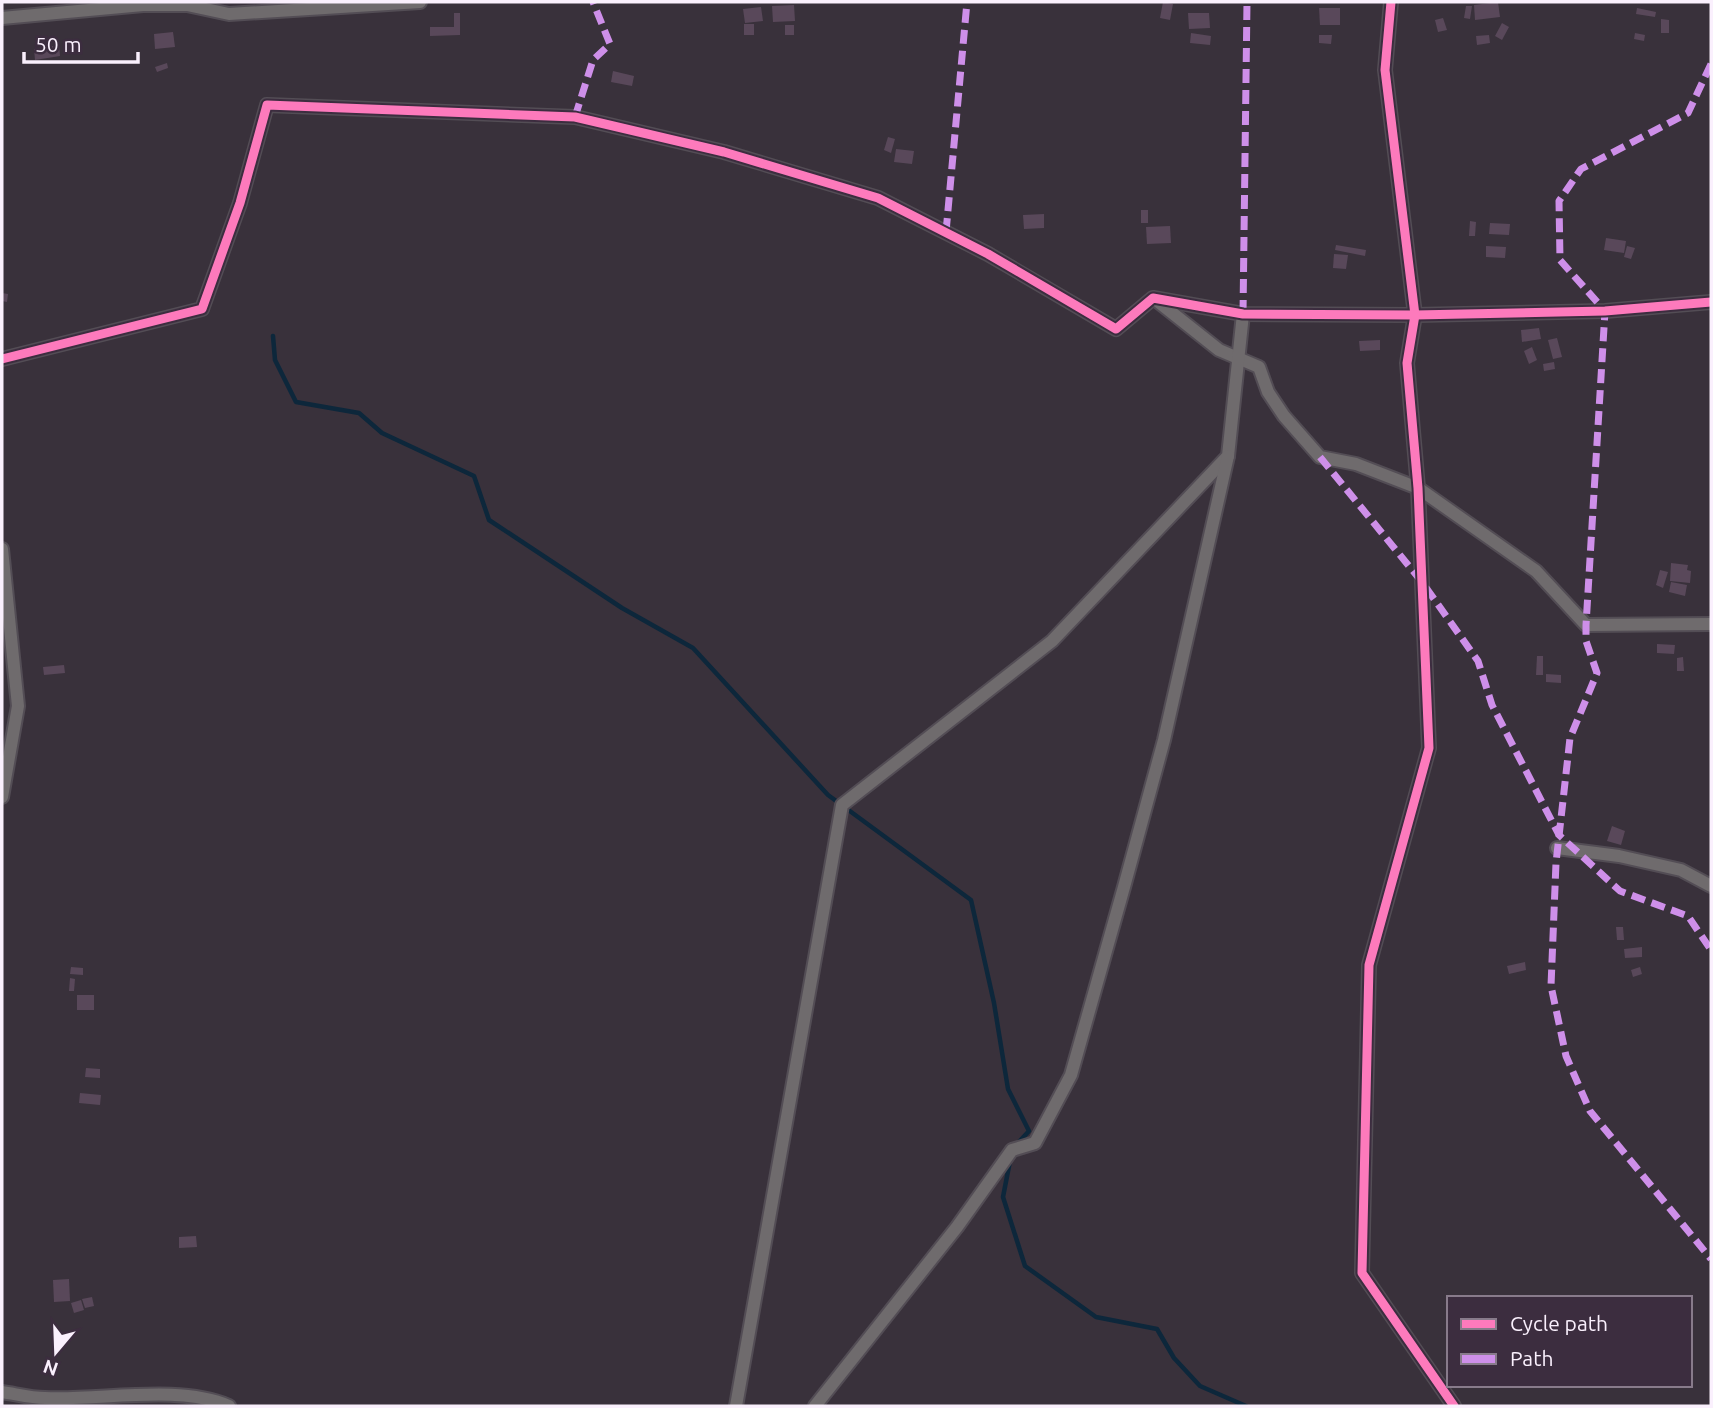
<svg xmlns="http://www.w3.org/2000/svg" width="1713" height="1408" viewBox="0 0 1713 1408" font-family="Ubuntu,sans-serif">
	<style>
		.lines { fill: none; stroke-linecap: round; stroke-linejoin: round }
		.stream { stroke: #0d273b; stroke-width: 4.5 }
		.building { fill: #59485a }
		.minor-casing { stroke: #534d55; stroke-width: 16 }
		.minor { stroke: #6f6b6d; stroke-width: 12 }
		.quiet { stroke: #ce8fe9; stroke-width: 7; stroke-dasharray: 14 7; stroke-linecap: butt }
		.cycleway-casing { stroke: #3c2d3f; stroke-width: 13 }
		.cycleway { stroke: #fd7abc; stroke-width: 9 }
	</style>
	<rect width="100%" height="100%" fill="#39313b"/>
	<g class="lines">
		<g class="stream">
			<path d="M273 336 275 360 296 402 359 413 382 433 474 476 489 520 622 608 693 648 828 795 971 900 994 1003 1008 1089 1029 1131 1017 1144"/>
			<path d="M1010 1161 1003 1197 1025 1266 1096 1317 1157 1329 1174 1358 1200 1386 1246 1406"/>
		</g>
	</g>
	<g class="building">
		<path d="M1163 2 1173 4 1170 20 1160 18Z"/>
		<path d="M1498 2 1500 17 1475 20 1474 5Z"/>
		<path d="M794 5 795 21 773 22 772 6Z"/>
		<path d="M1466 6H1472L1470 19 1464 18Z"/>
		<path d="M761 7 763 21 745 23 743 9Z"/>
		<path d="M1319 8H1340V25H1320Z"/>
		<path d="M1637 8 1656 12 1655 17 1636 14Z"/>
		<path d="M454 13H460V35L430 36V27H454Z"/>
		<path d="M1188 13H1209L1210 28 1189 29Z"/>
		<path d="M1443 18 1447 30 1438 32 1435 20Z"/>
		<path d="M1661 19 1669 20V33H1661Z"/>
		<path d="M1502 23 1509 27 1502 40 1495 36Z"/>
		<rect x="744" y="24" width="10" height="11"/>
		<rect x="785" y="25" width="9" height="10"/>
		<path d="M173 32 175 47 155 49 154 34Z"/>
		<path d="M1191 33 1211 36 1210 45 1190 43Z"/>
		<path d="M1635 33 1645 35 1644 41 1634 39Z"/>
		<path d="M1319 35H1332L1331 44 1319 43Z"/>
		<path d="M1489 35 1490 43 1477 45 1476 36Z"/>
		<path d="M59 45 60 56 35 60 34 49Z"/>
		<path d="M167 63 168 68 157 72 155 67Z"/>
		<path d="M613 71 634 76 632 86 611 82Z"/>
		<path d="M888 137 895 139 891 153 884 150Z"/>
		<path d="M896 149 914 151 912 164 894 162Z"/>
		<rect x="1141" y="210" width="7" height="13"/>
		<path d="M1044 214V228L1024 229 1023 215Z"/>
		<path d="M1470 221 1476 222 1475 236H1469Z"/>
		<path d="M1490 223 1510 224 1509 235 1489 234Z"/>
		<path d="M1170 226 1171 243 1147 244 1146 227Z"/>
		<path d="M1606 238 1626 241 1624 253 1604 250Z"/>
		<path d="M1336 245 1366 250 1365 256 1335 250Z"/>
		<path d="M1486 246 1506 247 1505 258 1486 257Z"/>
		<path d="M1627 246 1635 248 1631 259 1624 257Z"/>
		<path d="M1334 254 1348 255 1346 269 1333 268Z"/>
		<path d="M2 293 8 294 7 302 2 301Z"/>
		<path d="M1539 328 1541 339 1522 342 1521 330Z"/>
		<path d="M1557 338 1562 357 1553 359 1548 340Z"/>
		<path d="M1380 340V350L1360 351 1359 341Z"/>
		<path d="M1532 347 1537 360 1529 364 1524 351Z"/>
		<path d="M1554 362 1555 369 1544 371 1543 364Z"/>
		<path d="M1671 563 1688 565 1687 570 1691 571 1690 583 1670 581Z"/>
		<path d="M1660 570 1668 572 1663 588 1656 585Z"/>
		<path d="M1671 582 1687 585 1685 596 1669 592Z"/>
		<path d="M1657 644 1675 645 1674 654 1657 653Z"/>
		<path d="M1537 656H1543V675H1536Z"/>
		<path d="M1683 657 1684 671H1677V658Z"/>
		<path d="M64 665 65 673 44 675 43 667Z"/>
		<path d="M1546 674 1561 675V683L1546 682Z"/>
		<path d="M1612 826 1625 831 1621 845 1607 841Z"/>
		<path d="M1616 927H1623L1624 940H1617Z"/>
		<path d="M1642 947V957L1625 958 1624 949Z"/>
		<path d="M1525 962 1526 970 1509 974 1507 966Z"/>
		<path d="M71 967 83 968V975L70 974Z"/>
		<path d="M1640 967 1642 974 1633 977 1631 970Z"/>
		<path d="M70 978 75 979 74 991H69Z"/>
		<rect x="77" y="995" width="17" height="15"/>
		<path d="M86 1068 100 1069V1078L85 1077Z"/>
		<path d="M80 1093 101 1095 100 1105 79 1103Z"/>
		<path d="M196 1236 197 1247 179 1248V1237Z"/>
		<path d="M69 1279 70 1301 54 1302 53 1280Z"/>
		<path d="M92 1297 94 1306 85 1308 82 1299Z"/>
		<path d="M81 1300 84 1310 74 1313 71 1303Z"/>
	</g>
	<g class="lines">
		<defs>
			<g id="minor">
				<path d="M1391 2 1385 70 1415 315 1407 363 1418 488 1429 748 1369 965 1362 1273 1454 1406"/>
				<path d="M2 18 143 5H187L229 14 420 2"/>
				<path d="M1156 300 1219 350 1259 367 1268 392 1284 416 1320 457 1356 464 1418 488 1536 571 1586 625 1711 624"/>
				<path d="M2 359 202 309 240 203 267 105 575 117 724 152 878 198 988 254 1116 329 1153 298 1243 314 1415 315 1605 311 1711 302"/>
				<path d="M2 549 18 706 2 797"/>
				<path d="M1557 848 1619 856 1681 870 1711 886"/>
				<path d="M2 1392C16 1394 31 1398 45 1398 100 1401 178 1384 229 1406"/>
				<path d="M736 1406 842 805 1052 641 1228 456 1243 314"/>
				<path d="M815 1406 957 1227 1012 1150 1035 1143 1071 1075 1124 887 1164 740 1228 456"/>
			</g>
		</defs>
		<use href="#minor" class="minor-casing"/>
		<use href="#minor" class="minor"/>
		<g class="quiet">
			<path d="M1711 64 1688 113 1581 169 1559 201 1560 260 1605 311 1586 625V641L1597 673 1570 738 1556 863 1551 986 1566 1056 1590 1111 1711 1259"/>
			<path d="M575 117 593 60 610 44 593 2"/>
			<path d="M946 232 967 2"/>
			<path d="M1243 314 1247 2"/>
			<path d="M1320 457 1422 582 1478 661 1492 705 1559 835 1620 891 1688 916 1711 950"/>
		</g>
		<defs>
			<g id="cycleway">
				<path d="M1391 2 1385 70 1415 315 1407 363 1418 488 1429 748 1369 965 1362 1273 1454 1406"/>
				<path d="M2 359 202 309 240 203 267 105 575 117 724 152 878 198 988 254 1116 329 1153 298 1243 314 1415 315 1605 311 1711 302"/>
			</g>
		</defs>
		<use href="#cycleway" class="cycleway-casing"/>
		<use href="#cycleway" class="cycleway"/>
	</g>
	<rect width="1713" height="1408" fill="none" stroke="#faf0fd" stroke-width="7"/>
	<rect x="1447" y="1296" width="245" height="91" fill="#3c2d3f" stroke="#887b8b" stroke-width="2"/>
	<rect x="1461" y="1319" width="35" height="10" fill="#fd7abc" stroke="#887b8b" stroke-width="2"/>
	<text x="1510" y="1331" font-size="21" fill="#faf0fd">Cycle path</text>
	<rect x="1461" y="1354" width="35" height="10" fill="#ce8fe9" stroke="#887b8b" stroke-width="2"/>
	<text x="1510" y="1366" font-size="21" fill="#faf0fd">Path</text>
	<g transform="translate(56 1352) rotate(199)" stroke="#3c2d3f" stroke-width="5" paint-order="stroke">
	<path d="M0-5L12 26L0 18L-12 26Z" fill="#faf0fd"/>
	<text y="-10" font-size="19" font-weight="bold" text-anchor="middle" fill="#faf0fd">N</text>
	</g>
	<path d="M24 52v10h114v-10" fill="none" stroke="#faf0fd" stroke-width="3.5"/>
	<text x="35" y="52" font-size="21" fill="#faf0fd" stroke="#3c2d3f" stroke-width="5" paint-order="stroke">50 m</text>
</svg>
